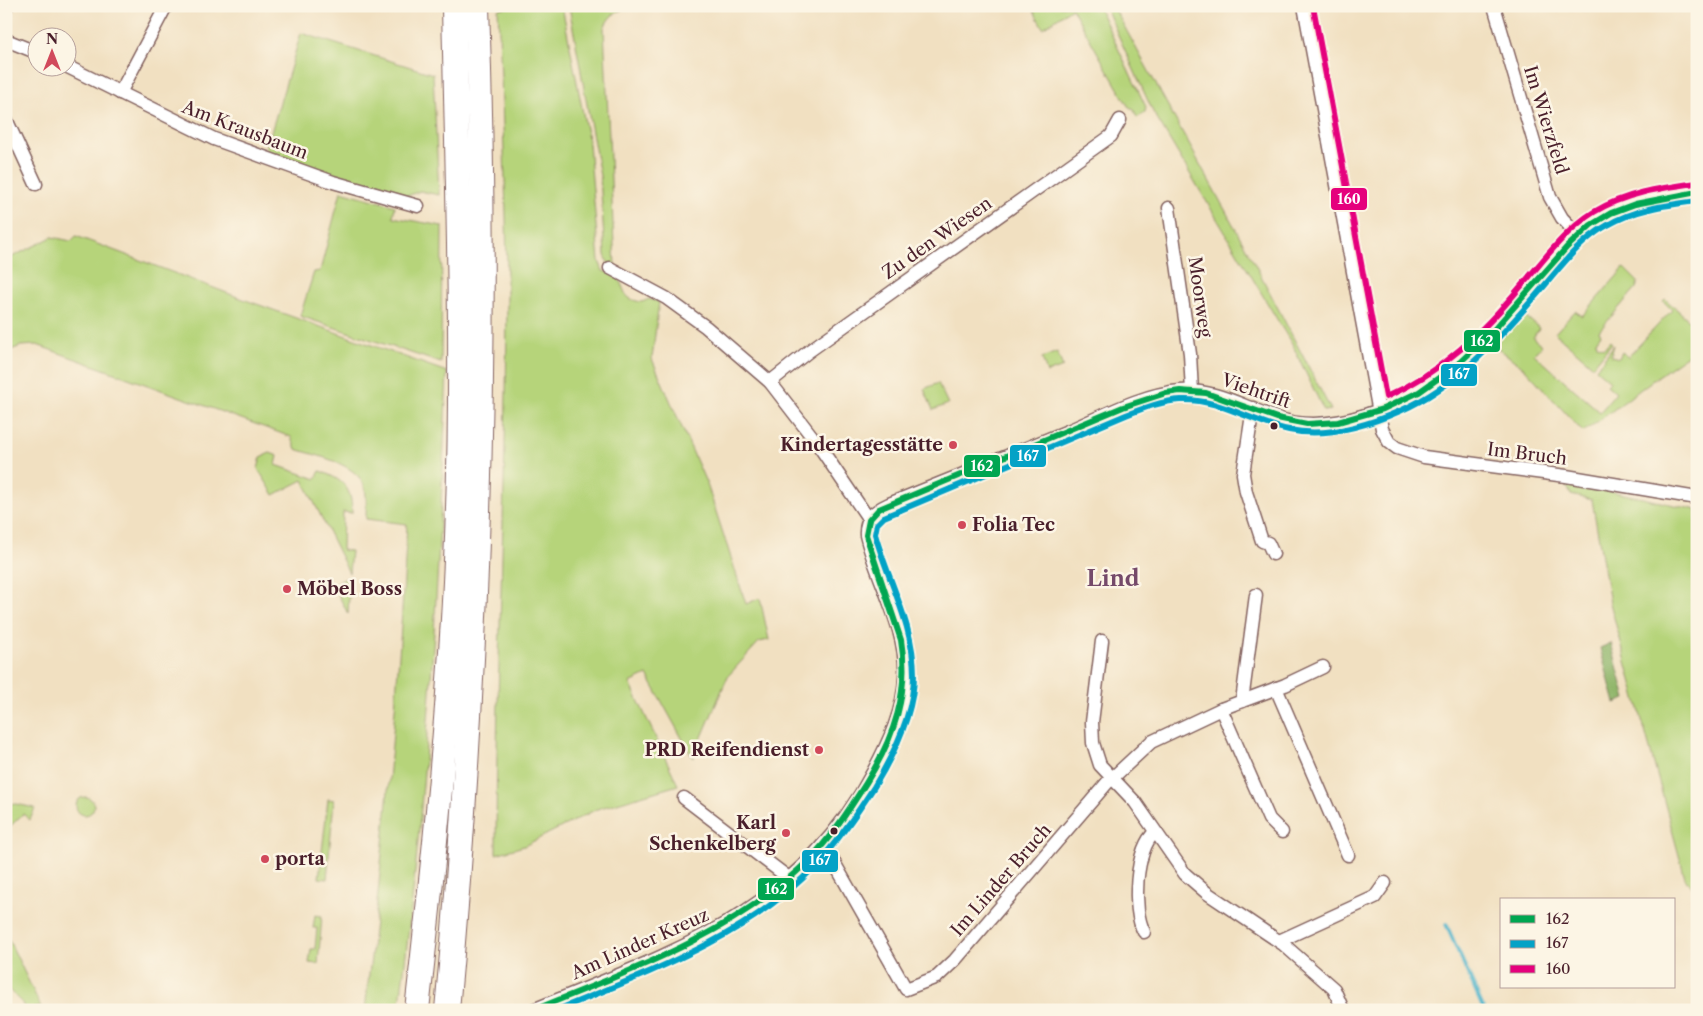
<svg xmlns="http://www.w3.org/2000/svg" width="1703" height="1016" viewBox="0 0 1703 1016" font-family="'Libre Caslon Text',serif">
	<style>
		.green { fill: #b6d47a; stroke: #807a52 }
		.forest { fill: #90b66a; stroke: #6d6a4a }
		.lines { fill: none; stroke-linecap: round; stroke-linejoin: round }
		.stream { stroke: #4db4cb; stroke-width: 4 }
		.street-casing { stroke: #846360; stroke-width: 15 }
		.highway-casing { stroke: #846360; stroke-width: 26 }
		.street { stroke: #fff; stroke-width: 12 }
		.highway { stroke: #fff; stroke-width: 24 }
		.bus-1-casing { stroke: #fcf5e5; stroke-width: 10 }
		.bus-2-casing { stroke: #fcf5e5; stroke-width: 10 }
		.bus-3-casing { stroke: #fcf5e5; stroke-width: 10 }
		.bus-1 { stroke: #00a651; stroke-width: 6 }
		.bus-2 { stroke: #04a2c6; stroke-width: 6 }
		.bus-3 { stroke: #e5007d; stroke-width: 6 }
		.bus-dot { fill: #4a1f2b; stroke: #fcf5e5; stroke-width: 2 }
		.poi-dot { fill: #d1495b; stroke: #fcf5e5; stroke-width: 2 }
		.labels { text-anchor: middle; stroke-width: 5; stroke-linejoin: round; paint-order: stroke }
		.street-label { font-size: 18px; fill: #4a1f2b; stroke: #fcf5e5 }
		.poi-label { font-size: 18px; font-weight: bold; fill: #4a1f2b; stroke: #fcf5e5; text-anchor: end }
		.district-label { font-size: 22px; font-weight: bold; fill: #754a6a; stroke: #fcf5e5 }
		.line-badge { stroke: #fcf5e5; stroke-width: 2 }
		.badge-label { font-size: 14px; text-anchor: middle; font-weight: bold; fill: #fff }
	</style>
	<rect width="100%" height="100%" fill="#fcf5e5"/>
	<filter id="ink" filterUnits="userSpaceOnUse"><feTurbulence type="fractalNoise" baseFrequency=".02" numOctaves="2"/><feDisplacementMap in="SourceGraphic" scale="10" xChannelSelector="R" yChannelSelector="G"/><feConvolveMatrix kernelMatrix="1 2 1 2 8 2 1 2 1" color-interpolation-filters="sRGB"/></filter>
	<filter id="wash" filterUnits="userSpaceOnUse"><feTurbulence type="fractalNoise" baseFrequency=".0096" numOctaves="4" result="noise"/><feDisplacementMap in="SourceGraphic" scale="20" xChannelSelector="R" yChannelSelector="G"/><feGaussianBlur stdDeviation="1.12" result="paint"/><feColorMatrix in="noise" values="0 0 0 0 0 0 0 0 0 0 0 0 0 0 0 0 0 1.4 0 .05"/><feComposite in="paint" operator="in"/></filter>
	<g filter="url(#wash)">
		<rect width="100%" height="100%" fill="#f1e0c1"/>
		<g class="green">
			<path d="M514 6H562L589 144 599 261 603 271 616 275C627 289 620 299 642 302L649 299 659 302 652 359 708 487 746 604 760 598 769 640 759 642 728 676 693 758 647 675 630 683 678 785 597 809 524 846 496 854C496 667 507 480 507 293 507 198 502 104 498 9Z"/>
			<path d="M569 6H634C619 10 610 13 604 28L615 267 608 263 605 255 600 176Z"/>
			<path d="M1031 6H1098L1146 107 1145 112 1137 118 1134 110 1128 106 1072 8 1043 28Z"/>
			<path d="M1105 6H1113L1257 268 1331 410 1324 411 1293 346 1153 112Z"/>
			<path d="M301 33 433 74 439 195 420 191 407 196 265 152Z"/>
			<path d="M341 191 395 206 393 217 442 226 441 363 300 316 314 272 320 271Z"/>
			<path d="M76 236 251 302 447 372C438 585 427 798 399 1010H365C384 849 399 686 407 524L366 519C366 509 367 497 365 488 358 463 316 456 296 449L291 437 37 345 21 346 6 352V260L52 237 71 241Z"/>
			<path d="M1624 268 1638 282 1636 288 1599 331 1601 334 1596 341 1597 345 1604 348 1610 341 1612 343 1593 366 1555 333 1575 311 1582 316Z"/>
			<path d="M1665 299 1697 327V349C1657 375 1622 405 1583 432L1525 369 1494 345 1523 314 1539 328 1533 338 1542 345 1534 354 1600 412 1616 393 1607 385 1610 381 1596 369 1614 345 1611 356 1619 358 1622 352 1628 357 1672 310 1663 301Z"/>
			<path d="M1057 352 1063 367 1047 373 1042 358Z"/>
			<path d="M938 383 948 404 933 410 924 389Z"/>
			<path d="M270 453 278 456 276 465 316 479 320 471C343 480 352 487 352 513L343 512 342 550 351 551 349 573 303 480 274 495 258 469 261 457Z"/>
			<path d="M1566 484 1610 491 1697 510V891L1686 881 1610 603 1592 500 1571 495Z"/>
			<path d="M350 577 348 614 333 584Z"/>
			<circle cx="85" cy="806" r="9"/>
			<path d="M328 799 334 800 327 879 319 878Z"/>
			<path d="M6 802 35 808 30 820 23 814 6 830Z"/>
			<path d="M315 915 322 916 318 964 309 963 311 949H315L317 928H313Z"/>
			<path d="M6 934 41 1007 25 1010 22 1003 6 987Z"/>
		</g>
		<path class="forest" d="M1611 643 1626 699 1615 703 1600 648Z"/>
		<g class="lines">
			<path class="stream" d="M1446 924 1484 1010"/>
		</g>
	</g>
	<g filter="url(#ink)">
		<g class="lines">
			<defs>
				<g id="street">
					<path d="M6 6H7"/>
					<path d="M1304 6 1382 429 1389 442 1397 448 1424 457 1566 476 1697 498"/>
					<path d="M1494 6 1550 197 1562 218 1579 236"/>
					<path d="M6 40 38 53"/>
					<path d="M68 67 214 139 333 182 418 206"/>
					<path d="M120 93 166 6"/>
					<path d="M6 119 36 184"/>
					<path d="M1169 208 1190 354 1192 392"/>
					<path d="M610 268 666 298 706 327 770 382 817 443 868 518"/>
					<path d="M770 382 809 351 1111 136 1120 120"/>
					<path d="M1253 408 1243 474 1246 492 1262 541 1268 543 1273 554"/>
					<path d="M1102 641 1092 722 1093 743 1100 765 1135 802 1185 874 1207 893 1283 944 1334 989 1343 1010"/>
					<path d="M1276 688 1348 855"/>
					<path d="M1242 701 1256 595"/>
					<path d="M1221 709 1269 819 1282 832"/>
					<path d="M684 798 790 879"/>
					<path d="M822 846 828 852 906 989 937 977 955 960 1107 783 1151 742 1221 709 1285 685 1323 667"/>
					<path d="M1144 932C1132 910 1135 849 1155 832"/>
					<path d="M1279 941 1375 897 1385 883"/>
					<path d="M533 1010C671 953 799 913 873 772 889 742 904 710 905 676 907 627 877 581 866 535 865 518 874 511 889 504 949 480 1008 456 1068 431 1103 416 1142 394 1180 391 1216 389 1245 408 1277 418 1317 432 1360 419 1397 403 1457 376 1496 329 1538 280 1556 259 1576 234 1600 219 1629 201 1664 196 1697 192"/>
				</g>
				<g id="highway">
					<path d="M417 1010C433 867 448 725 455 582 465 390 458 198 454 6"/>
					<path d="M447 1010C478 676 489 341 477 6"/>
				</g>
			</defs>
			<use href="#street" class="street-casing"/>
			<use href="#highway" class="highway-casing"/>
			<use href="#street" class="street"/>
			<use href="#highway" class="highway"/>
			<defs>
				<path id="bus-1" d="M534 1010C629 971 732 935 808 861 831 838 849 810 866 783 894 738 910 692 901 640L866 535 869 520 879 509 1123 407 1166 393 1180 391 1206 393 1277 418 1307 424 1338 422 1383 409 1419 392 1457 365 1491 333 1567 247 1591 225 1611 213 1635 204 1697 192"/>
				<path id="bus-2" d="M557 1010C646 973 747 938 815 866 838 841 856 815 874 787 894 754 914 714 914 675 914 625 888 581 875 534L877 524 884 517 1126 415C1144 408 1162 401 1181 400 1219 398 1253 423 1289 430 1326 438 1366 426 1400 411 1457 386 1499 339 1539 292 1559 269 1579 241 1606 226 1634 209 1666 205 1697 201"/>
				<path id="bus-3" d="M1313 6 1386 397C1442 372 1483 332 1522 285 1544 260 1565 230 1594 212 1625 193 1661 188 1696 183"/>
			</defs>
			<use href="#bus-1" class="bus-1-casing"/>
			<use href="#bus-2" class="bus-2-casing"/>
			<use href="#bus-3" class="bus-3-casing"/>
			<use href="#bus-1" class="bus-1"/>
			<use href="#bus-2" class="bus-2"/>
			<use href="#bus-3" class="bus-3"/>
		</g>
	</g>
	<g class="bus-dot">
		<circle cx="1274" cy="426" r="4.5"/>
		<circle cx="834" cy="831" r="4.5"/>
	</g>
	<g class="poi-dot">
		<circle cx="953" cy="445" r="5"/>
		<circle cx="962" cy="525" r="5"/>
		<circle cx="287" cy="589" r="5"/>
		<circle cx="819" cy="750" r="5"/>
		<circle cx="786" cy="833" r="5"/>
		<circle cx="265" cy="859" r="5"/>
	</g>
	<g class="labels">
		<g class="street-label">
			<text transform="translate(1546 120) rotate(73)" y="6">Im Wierzfeld</text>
			<text transform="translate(245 130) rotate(21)" y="6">Am Krausbaum</text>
			<text transform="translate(937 238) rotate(-35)" y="6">Zu den Wiesen</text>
			<text transform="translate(1200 297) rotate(82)" y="6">Moorweg</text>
			<text transform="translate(1256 391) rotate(19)" y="6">Viehtrift</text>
			<text transform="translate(1527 454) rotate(7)" y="6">Im Bruch</text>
			<text transform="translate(1001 880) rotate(-49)" y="6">Im Linder Bruch</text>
			<text transform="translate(640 944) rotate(-24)" y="6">Am Linder Kreuz</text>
		</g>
		<g class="poi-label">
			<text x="943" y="451">Kindertagesstätte</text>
			<text x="972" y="531" text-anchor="start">Folia Tec</text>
			<text x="297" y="595" text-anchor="start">Möbel Boss</text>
			<text x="809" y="756">PRD Reifendienst</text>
			<text x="776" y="829">Karl<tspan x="776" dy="21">Schenkelberg</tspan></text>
			<text x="275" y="865" text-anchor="start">porta</text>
		</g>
		<g class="district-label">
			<text x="1113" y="586">Lind</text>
		</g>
	</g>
	<g class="line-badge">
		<rect x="1330" y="187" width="38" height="24" rx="5" fill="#e5007d"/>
		<rect x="1463" y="329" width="38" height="24" rx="5" fill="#00a651"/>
		<rect x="1440" y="363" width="38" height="24" rx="5" fill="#04a2c6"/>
		<rect x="1009" y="444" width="38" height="24" rx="5" fill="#04a2c6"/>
		<rect x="963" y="454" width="38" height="24" rx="5" fill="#00a651"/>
		<rect x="801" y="849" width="38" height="24" rx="5" fill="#04a2c6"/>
		<rect x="757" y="877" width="38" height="24" rx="5" fill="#00a651"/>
	</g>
	<g class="badge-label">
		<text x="1349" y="204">160</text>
		<text x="1482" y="346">162</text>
		<text x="1459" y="379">167</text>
		<text x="1028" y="461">167</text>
		<text x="982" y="471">162</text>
		<text x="820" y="865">167</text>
		<text x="776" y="894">162</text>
	</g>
	<rect width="1703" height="1016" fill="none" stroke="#fcf5e5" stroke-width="25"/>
	<rect x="1500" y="898" width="175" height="90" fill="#fcf5e5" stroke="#b59f9b"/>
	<rect x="1510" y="915" width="25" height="8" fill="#00a651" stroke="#b59f9b"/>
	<text x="1546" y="924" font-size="15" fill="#4a1f2b">162</text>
	<rect x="1510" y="940" width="25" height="8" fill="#04a2c6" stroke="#b59f9b"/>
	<text x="1546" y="948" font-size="15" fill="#4a1f2b">167</text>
	<rect x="1510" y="965" width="25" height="8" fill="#e5007d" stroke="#b59f9b"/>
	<text x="1546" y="974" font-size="15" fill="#4a1f2b">160</text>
	<g transform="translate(52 52)"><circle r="24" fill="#fcf5e5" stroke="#b59f9b"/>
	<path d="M0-4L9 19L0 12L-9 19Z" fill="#d1495b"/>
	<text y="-8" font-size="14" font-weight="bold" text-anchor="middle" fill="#4a1f2b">N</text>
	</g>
</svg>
